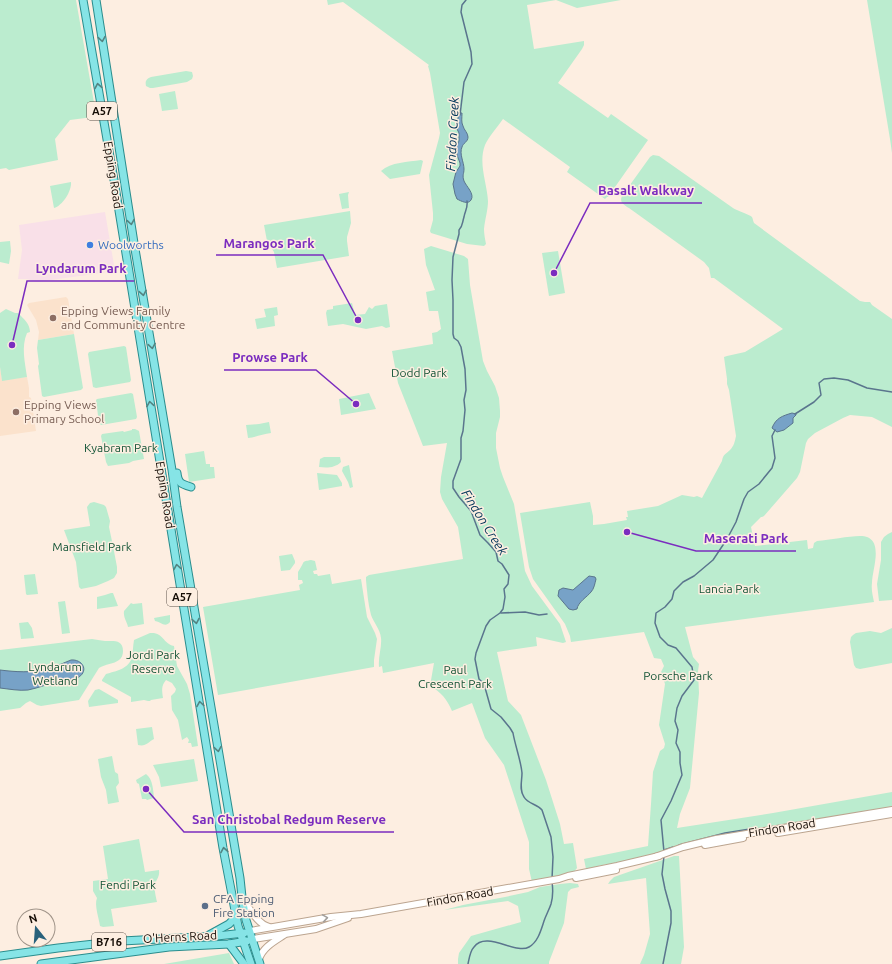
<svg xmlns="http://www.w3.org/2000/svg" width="892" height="964" viewBox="0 0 892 964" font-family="Ubuntu,sans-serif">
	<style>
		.commercial { fill: #f9e0e8 }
		.built { fill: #fbe2cc }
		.green { fill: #bbeccf }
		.water { fill: #77a2c7; stroke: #5a758d }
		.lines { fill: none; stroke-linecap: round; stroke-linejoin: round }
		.stream { stroke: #5a758d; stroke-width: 1.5 }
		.secondary-casing { stroke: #bca590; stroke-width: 8 }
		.primary-casing { stroke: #2a8d8d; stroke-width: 9 }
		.secondary { stroke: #fff; stroke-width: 6 }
		.primary { stroke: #86e4e6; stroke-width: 7 }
		.oneway { stroke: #538381 }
		.oneway2 { stroke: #a19e9b }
		.shop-dot { fill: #3f7fe0; stroke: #fdeee1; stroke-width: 1.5 }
		.education-dot { fill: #8d6e63; stroke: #fdeee1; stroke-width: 1.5 }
		.service-dot { fill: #5c6f8a; stroke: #fdeee1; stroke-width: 1.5 }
		.labels { text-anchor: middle; stroke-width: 3; stroke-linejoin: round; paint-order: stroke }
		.shield { fill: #fdeee1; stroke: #5b5048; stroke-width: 1 }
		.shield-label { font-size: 11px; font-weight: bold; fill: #150d06 }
		.street-label { font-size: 12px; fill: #150d06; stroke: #fdeee1 }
		.shop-label { font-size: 12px; fill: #366cbe; stroke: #fdeee1; text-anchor: start }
		.education-label { font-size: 12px; fill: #785e54; stroke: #fdeee1; text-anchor: start }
		.park-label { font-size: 12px; fill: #135436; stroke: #fdeee1 }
		.service-label { font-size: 12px; fill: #4e5e75; stroke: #fdeee1; text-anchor: start }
		.water-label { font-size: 13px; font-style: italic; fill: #003659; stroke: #fdeee1 }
		.leader { fill: none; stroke: #7b2cbf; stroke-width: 1.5 }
		.callout-dot { fill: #7b2cbf; stroke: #fdeee1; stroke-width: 1.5 }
		.callout-label { font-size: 13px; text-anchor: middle; font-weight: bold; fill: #7b2cbf; stroke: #fdeee1; stroke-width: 3; stroke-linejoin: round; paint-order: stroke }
	</style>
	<rect width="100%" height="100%" fill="#fdeee1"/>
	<path class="commercial" d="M105 212 115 271 37 282 27 279H18L22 250 19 225Z"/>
	<g class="built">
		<path d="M66 297 68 299 74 334 38 340 39 332 36 320 27 305 29 303Z"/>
		<path d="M0 367 2 380 27 377 29 388V397L31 398 36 431 0 436Z"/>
	</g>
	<g class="green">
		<path d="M0 0H76L96 114 93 117 70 120 55 139 58 160 9 170 6 168 0 169Z"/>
		<path d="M327 0H621L577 8 556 0 527 5 534 49 584 41V45L582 49 558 83 608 118 611 114 648 140 608 197H607L605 199 567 172 570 167 503 119C497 128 489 136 485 145 478 163 487 183 488 201 488 210 485 219 484 229 484 234 485 239 486 244L484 246 467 244 431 233 430 231 433 220V213L429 175 439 138 440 133 430 73 428 66 429 65 343 2 328 5Z"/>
		<path d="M867 0H892V153L890 139Z"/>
		<path d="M186 71 192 72 193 76 192 79 187 82 153 88H150L146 86C145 81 146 79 151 77Z"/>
		<path d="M175 91 178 109 162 111 159 94Z"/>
		<path d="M653 155 659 156 733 208C736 210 750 215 752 217 753 219 753 221 754 223L860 301 865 302H870L872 305 892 319V427L872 417 850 415 843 418 815 433 808 439 806 443 800 472 797 478 764 516 762 517H761L751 527 755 546 807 540 808 549 813 548 814 543 817 541C830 540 848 536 860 536 886 536 872 569 872 583 871 590 873 596 874 602L685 627 693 657 699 664 698 671 699 693 690 788 680 814 677 828 773 813 892 792V807L773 826 726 835 616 865 607 864 586 869 584 859 648 846 651 804 653 772 660 751 664 748 665 744 659 725 665 684 661 672 664 666 661 659 654 658 644 632 571 642 570 636 565 624 533 579 529 567 520 513 590 502 593 516V525L604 524 627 520 626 517H628L627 511 658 506 682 495 694 497 697 496 702 498 722 461C723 454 726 454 730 450 734 446 735 441 736 436L729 390 727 384V379L724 357 727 356 745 352 783 329 714 278H711L709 268 704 262 629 208C624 205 619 202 622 196L650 157Z"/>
		<path d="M421 160 423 161 420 174 390 179 381 171C391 162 408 162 421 160Z"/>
		<path d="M71 182C72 191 62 206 54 208L50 186Z"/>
		<path d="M349 192 348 195 349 208 342 209 339 194Z"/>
		<path d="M350 211 351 223 347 237V241L349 256 277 268 274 252 267 241 264 225Z"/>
		<path d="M10 241 11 251 9 264 0 262V242Z"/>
		<path d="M431 246 464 256 468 259 470 285 483 361 487 371 495 386 499 398 500 411V417L496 433V448L500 468 503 477 514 504 525 571 532 586 560 624 566 642 563 643 536 637 537 646 497 652 508 701 521 715 546 780 560 824 564 844 573 843 577 868 573 873 532 882 529 869V842L504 765 485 738 472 703 452 711C447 699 441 692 430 686L434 663 383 673 382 666 379 667C378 657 382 647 381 638 380 629 374 623 371 615 368 604 367 591 366 580V577L369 575 463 559 458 527 442 499 440 492 441 477 447 443 423 446 398 383 392 351 433 344 432 333 437 332 441 329 438 311H429L426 292 435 290 426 265 424 249Z"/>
		<path d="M558 251 565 293 549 296 542 253Z"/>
		<path d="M352 303 355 315 365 314 369 307 372 309 375 306 387 304 390 327 386 328 382 326 366 329 343 324 328 326 326 313 327 310 333 309V306Z"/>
		<path d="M277 307 278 315 274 316 275 326 257 329 255 319 266 317 264 309Z"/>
		<path d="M6 309 15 313H18C24 319 30 324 30 332L27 333C21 347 25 362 27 377L2 381 0 367V313Z"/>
		<path d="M74 334 83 388 81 390 44 397 42 396 38 366 39 364 37 348 38 340Z"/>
		<path d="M124 346 126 347 131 380 130 382 96 388 93 387 88 354 89 352Z"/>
		<path d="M131 393 133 394 137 417 136 419 101 425 99 423 96 400 97 399Z"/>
		<path d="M369 393 376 409 341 415 339 399Z"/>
		<path d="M269 422 271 433C263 434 256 437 248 438L246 425 259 424Z"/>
		<path d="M132 429H135L139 431 144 459 133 461 129 463 108 466 106 462 101 436 102 434 123 431 124 432 132 430Z"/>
		<path d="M204 451 206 464H210V467H214L215 478 189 482 185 454Z"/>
		<path d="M324 457H340L341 462C335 468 327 468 319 467L320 459Z"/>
		<path d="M349 465 353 487 350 488 348 482 342 471 343 467Z"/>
		<path d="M317 473 337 475 342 483V486L319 490Z"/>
		<path d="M94 502 104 505 106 507 110 521 109 527 113 546 117 567V573L114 578 108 581 96 586 81 589 79 587 76 562 64 530 90 526V525L87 507 90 503Z"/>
		<path d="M892 532V600L879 601 877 584 881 560V542L884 537 888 534Z"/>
		<path d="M292 554 295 561V563L290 570 281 571 279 556Z"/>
		<path d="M311 560 315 561 317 570 313 571 314 574H317L318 576 330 574 332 584 361 579 367 617 375 633 377 639 374 660V667L218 695 203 607 300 590 299 585 303 583 302 580H298V572C299 570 300 569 301 567 305 561 301 562 311 560Z"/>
		<path d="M35 574 38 594 27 595 26 594 24 575Z"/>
		<path d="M111 593H113L118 606 97 609V597L105 595Z"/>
		<path d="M65 601 70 633 62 634 58 602Z"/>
		<path d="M131 603 133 604 142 603 144 624 128 627C127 622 123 617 124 611Z"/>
		<path d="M170 615V622C165 628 161 622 155 621L154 618Z"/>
		<path d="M28 622 32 628 34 638 21 639 19 623Z"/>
		<path d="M892 628V663L860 669 856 668 854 665 850 642 851 637 853 635 856 633 870 631 881 633Z"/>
		<path d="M150 633C164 632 162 643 174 646L177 666 187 684 190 694 198 746 192 747 191 743H188L189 740 187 737 182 740 178 720 172 710 171 696 175 692 176 689 172 683 166 680C161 686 162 690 163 698L151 700 150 701H148L144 700 131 702V697L102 681V680L106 674C116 671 129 669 132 657 133 651 133 646 134 640Z"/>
		<path d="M92 639C96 640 100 640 105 641 113 641 123 639 123 651 123 654 122 658 119 660 114 664 105 664 99 668L79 700 41 706 37 705 30 701 26 703 20 708 0 711V650Z"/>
		<path d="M99 689 118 700V703L89 707 88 701 95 690Z"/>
		<path d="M152 727 154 739C148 742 146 747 138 745L136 729Z"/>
		<path d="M112 756 115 772 118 774 119 783 116 787 119 802 108 804 106 790 101 777 98 759Z"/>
		<path d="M194 759 198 781 161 787 159 777 153 765Z"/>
		<path d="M146 774C153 779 153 790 154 798L147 800 146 799H142L139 784 137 783 136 780Z"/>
		<path d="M139 839 145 872 159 870C160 877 156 879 155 885 154 890 156 897 157 902L111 909 114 926 103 927 100 926C99 918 94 905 97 898L93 891V881L108 879 103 846Z"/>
		<path d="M674 856H679L684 947 681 964H640L644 955 650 934 646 878 608 884 610 881 614 877Z"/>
		<path d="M570 883 578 884 579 887 571 889 568 892 564 923 549 962V964H458V959L459 953 471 936 521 922 518 906 508 901 444 910 463 905 505 897 528 892 540 887 560 884Z"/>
		<path d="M229 953 234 964H164Z"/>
	</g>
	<g class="water">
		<path d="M459 113H462C462 118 461 122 463 126 464 130 468 133 468 137 468 142 463 143 462 147 459 154 464 162 464 169 464 174 462 175 464 181 466 186 475 194 471 200 468 205 461 201 457 199L455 194 453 184 456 172 460 166V163L457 155 456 147 459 141V133L456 127Z"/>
		<path d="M792 413 796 414V415L793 418V423L784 430 777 432 772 428C776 418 782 416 792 413Z"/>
		<path d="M589 576 595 577 596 579C595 583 594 589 591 592 587 597 578 602 577 609L573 610 569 609 558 596 559 590 563 588 573 590Z"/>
		<path d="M71 660C82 659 89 670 79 677 74 680 66 679 61 681 49 683 39 688 28 690 19 691 9 689 0 688V670C16 672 32 673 47 669 56 667 63 663 71 660Z"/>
	</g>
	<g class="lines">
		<g class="stream">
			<path d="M460 115 464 82 472 64 471 52 461 12 462 5 466 0"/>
			<path d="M467 201C468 208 465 211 464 217 462 223 463 226 459 230V234L453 257 452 280 453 300V334L454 338 458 341 461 347 465 369 466 390 464 400 465 410 463 431 461 438V459L453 481V488L459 497 471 511 480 535 488 543 496 552 498 561 502 564 509 575 508 584 504 589 505 597 503 609 500 613 490 620 486 626 476 653 475 659 479 679 484 684 491 709 501 717 510 728 513 733C515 745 521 761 522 773 522 781 519 790 524 797 528 804 537 804 542 810L551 837 553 857 552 879"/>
			<path d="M795 414 814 402 821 395 819 383 824 379 834 378 848 380 867 388 892 392"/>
			<path d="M501 613 525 612 539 615 547 614"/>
			<path d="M679 845 725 833 750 829"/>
			<path d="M664 850 673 847"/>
			<path d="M664 852 661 820 671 801 682 775 680 763V752L676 743 678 730 675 721 677 708 682 696 694 680 692 667 676 648 668 645 660 637 655 623 656 613 665 607 672 599 674 591 683 582 694 576 713 560 727 539 736 522 744 499 748 492 759 484 772 468 775 458 772 436 775 430"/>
			<path d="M468 964C469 959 470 951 474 947 486 930 516 955 529 947 538 942 541 930 544 921 546 915 549 910 551 904 553 897 553 889 552 882"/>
			<path d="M663 964 671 923V911L665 889 662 874 664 856"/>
		</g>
		<defs>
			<g id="secondary">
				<path d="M778 833 892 814"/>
				<path d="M705 845 743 838"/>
				<path d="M655 857 683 847 716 839 892 810"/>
				<path d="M576 878 616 870"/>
				<path d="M242 898C249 907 257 924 269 927"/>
				<path d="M250 931 331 917 361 914 559 879 568 876 617 866 659 856"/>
				<path d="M253 939 316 929 348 918"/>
				<path d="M259 959C263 947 275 941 284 935"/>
			</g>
			<g id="primary">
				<path d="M83 0 114 180 223 848 238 926 251 964"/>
				<path d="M96 0 134 243 172 470 177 507 240 878 242 897 246 920 260 964"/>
				<path d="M177 473C178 483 181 484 191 487"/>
				<path d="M209 935 229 924 236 917"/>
				<path d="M229 944 244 964"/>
				<path d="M0 956 58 948 122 941 217 936 244 933"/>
				<path d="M41 964 169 947 229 944 247 941"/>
			</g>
		</defs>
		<use href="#secondary" class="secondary-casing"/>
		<use href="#primary" class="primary-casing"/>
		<use href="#secondary" class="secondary"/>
		<use href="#primary" class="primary"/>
	</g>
	<defs><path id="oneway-chevron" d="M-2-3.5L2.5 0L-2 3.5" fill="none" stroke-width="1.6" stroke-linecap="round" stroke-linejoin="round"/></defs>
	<g class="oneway">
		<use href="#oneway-chevron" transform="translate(102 39) rotate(81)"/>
		<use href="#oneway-chevron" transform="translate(98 86) rotate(-100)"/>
		<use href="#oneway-chevron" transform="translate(131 222) rotate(81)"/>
		<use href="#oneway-chevron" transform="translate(143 293) rotate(80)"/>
		<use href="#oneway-chevron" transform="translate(152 346) rotate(81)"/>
		<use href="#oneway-chevron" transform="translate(150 404) rotate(-99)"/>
		<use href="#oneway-chevron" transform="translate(177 567) rotate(-99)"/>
		<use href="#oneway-chevron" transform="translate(196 621) rotate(80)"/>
		<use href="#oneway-chevron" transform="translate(200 704) rotate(-99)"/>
		<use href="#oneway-chevron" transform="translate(218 749) rotate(81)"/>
		<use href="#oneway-chevron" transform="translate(224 850) rotate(-100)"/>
	</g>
	<use class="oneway2" href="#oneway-chevron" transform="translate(325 918) rotate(-9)"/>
	<circle class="shop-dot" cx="90" cy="245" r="4"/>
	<g class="education-dot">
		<circle cx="53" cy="318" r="4"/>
		<circle cx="16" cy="412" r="4"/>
	</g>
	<circle class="service-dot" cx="205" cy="906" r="4"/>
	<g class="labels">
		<g class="shield">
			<rect x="87" y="102" width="30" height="18" rx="3"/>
			<rect x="167" y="588" width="30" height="18" rx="3"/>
			<rect x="92" y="933" width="34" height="18" rx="3"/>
		</g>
		<g class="shield-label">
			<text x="102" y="115">A57</text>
			<text x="182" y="601">A57</text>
			<text x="109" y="946">B716</text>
		</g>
		<g class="street-label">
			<text transform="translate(113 175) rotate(81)" y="4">Epping Road</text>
			<text transform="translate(165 495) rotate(81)" y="4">Epping Road</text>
			<text transform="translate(782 828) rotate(-9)" y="4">Findon Road</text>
			<text transform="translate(460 897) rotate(-10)" y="4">Findon Road</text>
			<text transform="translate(180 937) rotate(-3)" y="4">O'Herns Road</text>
		</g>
		<g class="shop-label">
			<text x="98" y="249">Woolworths</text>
		</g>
		<g class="education-label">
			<text x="61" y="315">Epping Views Family<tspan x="61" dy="14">and Community Centre</tspan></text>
			<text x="24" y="409">Epping Views<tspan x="24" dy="14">Primary School</tspan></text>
		</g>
		<g class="park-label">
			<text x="419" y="377">Dodd Park</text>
			<text x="121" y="452">Kyabram Park</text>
			<text x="92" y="551">Mansfield Park</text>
			<text x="729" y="593">Lancia Park</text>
			<text x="153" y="659">Jordi Park<tspan x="153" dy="14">Reserve</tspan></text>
			<text x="55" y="671">Lyndarum<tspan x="55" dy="14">Wetland</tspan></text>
			<text x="455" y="674">Paul<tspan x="455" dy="14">Crescent Park</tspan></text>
			<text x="678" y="680">Porsche Park</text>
			<text x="128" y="889">Fendi Park</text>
		</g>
		<g class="service-label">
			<text x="213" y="903">CFA Epping<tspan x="213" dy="14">Fire Station</tspan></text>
		</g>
		<g class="water-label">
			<text transform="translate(452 134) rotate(-87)" y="5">Findon Creek</text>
			<text transform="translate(485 522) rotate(58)" y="5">Findon Creek</text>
		</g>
	</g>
	<path class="leader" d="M554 273L590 203H702M358 320L323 255H216M12 345L27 281H134M356 404L316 370H224M627 532L696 551H796M146 789L184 832H394"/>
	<g class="callout-dot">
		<circle cx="554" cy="273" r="4"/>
		<circle cx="358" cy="320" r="4"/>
		<circle cx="12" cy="345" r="4"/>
		<circle cx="356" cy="404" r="4"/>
		<circle cx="627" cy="532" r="4"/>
		<circle cx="146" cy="789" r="4"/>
	</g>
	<g class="callout-label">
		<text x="646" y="195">Basalt Walkway</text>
		<text x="269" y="248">Marangos Park</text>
		<text x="81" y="273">Lyndarum Park</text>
		<text x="270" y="362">Prowse Park</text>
		<text x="746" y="543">Maserati Park</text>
		<text x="289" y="824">San Christobal Redgum Reserve</text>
	</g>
	<g transform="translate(36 928) rotate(343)"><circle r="19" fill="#fdeee1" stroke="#a09489"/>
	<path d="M0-3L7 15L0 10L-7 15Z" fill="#29617b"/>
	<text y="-6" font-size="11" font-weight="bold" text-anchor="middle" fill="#150d06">N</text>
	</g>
</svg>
